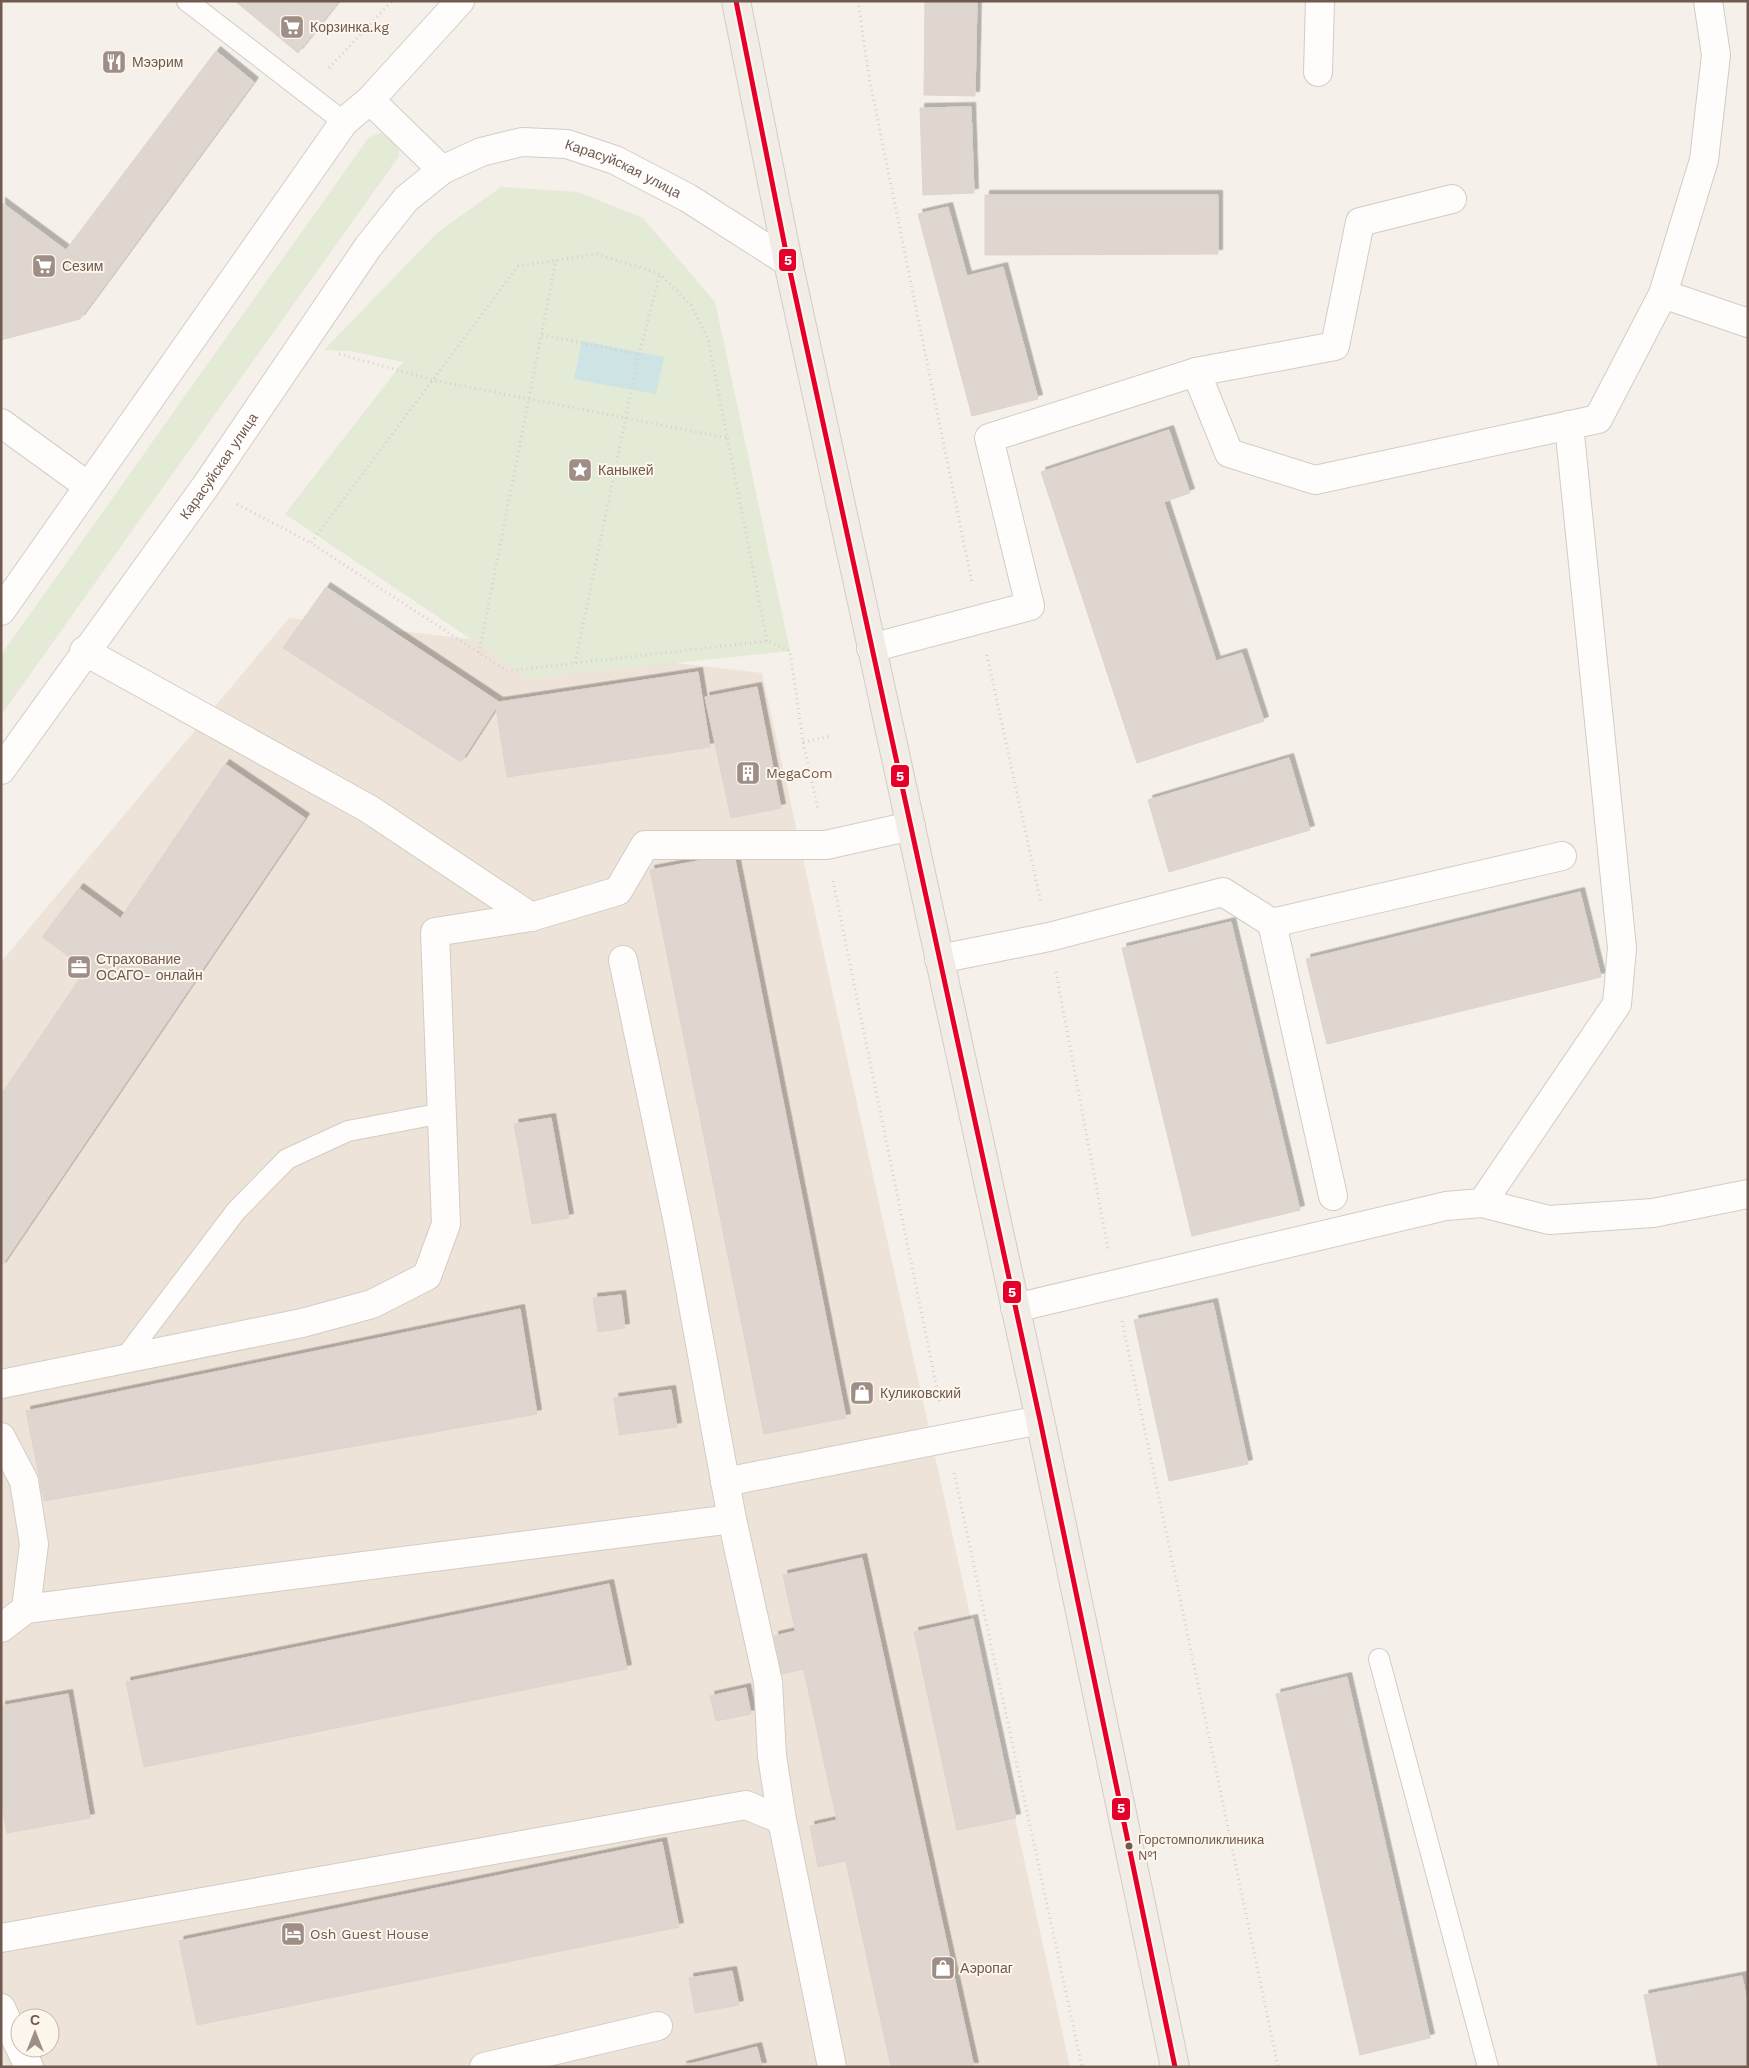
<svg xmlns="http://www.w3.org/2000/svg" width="1749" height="2068" viewBox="0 0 1749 2068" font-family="'Work Sans',sans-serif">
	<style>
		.residential { fill: #eee3d8; fill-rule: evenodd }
		.green { fill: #e3ead6 }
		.water { fill: #cee3e4 }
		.building { fill: #dfd6d0; stroke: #ded4cd; filter: url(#shadow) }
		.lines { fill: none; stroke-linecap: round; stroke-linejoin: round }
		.lane-casing { stroke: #d3ccc5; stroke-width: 22 }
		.street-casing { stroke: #d3ccc5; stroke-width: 30 }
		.secondary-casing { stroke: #d4cdc7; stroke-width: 30 }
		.primary-casing { stroke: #d4cbc7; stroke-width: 30 }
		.path { stroke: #d6d0cb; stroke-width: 3; stroke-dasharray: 1 4; stroke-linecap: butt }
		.lane { stroke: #fefdfc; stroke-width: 20 }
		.street { stroke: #fefdfc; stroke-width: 28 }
		.secondary { stroke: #fefdfc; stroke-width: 28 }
		.primary { stroke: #f1ece6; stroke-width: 28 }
		.bus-1-casing { stroke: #fdf6ec; stroke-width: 9 }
		.bus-1 { stroke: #e4002b; stroke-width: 5 }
		.bus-dot { fill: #70594e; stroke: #fdf6ec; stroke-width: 2 }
		.labels { text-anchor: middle; stroke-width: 4; stroke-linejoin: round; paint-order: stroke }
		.bus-label { font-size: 13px; fill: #70594e; stroke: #fdf6ec; text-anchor: start }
		.poi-label { font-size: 14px; fill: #70594e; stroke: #fdf6ec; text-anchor: start }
		.street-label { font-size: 14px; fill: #70594e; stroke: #fdf6ec }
		.line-badge { stroke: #fdf6ec; stroke-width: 2 }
		.badge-label { font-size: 14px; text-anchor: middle; font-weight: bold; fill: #fff }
	</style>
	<defs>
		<filter id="shadow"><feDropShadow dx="4.5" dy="-4.5" stdDeviation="0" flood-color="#0004"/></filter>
	</defs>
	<rect width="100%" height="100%" fill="#f6f0ea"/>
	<path class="residential" d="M289 618 762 673 1070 2067H1V962ZM20 2018H50V2048H20Z"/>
	<g class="green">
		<path d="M381 133 398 146 399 156 1 715V655L369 137Z"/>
		<path d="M501 187 578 192 643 218 715 302 790 651 529 678 285 514 403 362 350 351 324 350 438 232Z"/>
	</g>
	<path class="water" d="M582 341 664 357 656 394 574 379Z"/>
	<g class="building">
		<path d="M235 1H339L298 53Z"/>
		<path d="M925 1H977L975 96 924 95Z"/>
		<path d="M216 51 254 82 108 281 66 250Z"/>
		<path d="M971 107 974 193 923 195 920 108Z"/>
		<path d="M985 195H1218V254L985 255Z"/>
		<path d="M1 202 108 281 80 319 1 340Z"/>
		<path d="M948 207 967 276 1003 267 1038 399 972 416 918 214Z"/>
		<path d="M1169 430 1190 493 1164 502 1216 661 1242 653 1264 721 1137 763 1041 472Z"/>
		<path d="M326 587 499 702 698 672 710 747 507 777 496 708 461 762 283 648Z"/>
		<path d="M757 687 781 808 731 818 705 697Z"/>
		<path d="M1289 758 1310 830 1169 872 1148 800Z"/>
		<path d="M225 764 305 818 1 1267V1095Z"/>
		<path d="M734 854 846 1418 764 1434 650 870Z"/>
		<path d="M79 888 138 931 101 980 42 937Z"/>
		<path d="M1580 892 1601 977 1327 1044 1306 959Z"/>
		<path d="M1231 922 1300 1210 1192 1236 1122 948Z"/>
		<path d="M551 1118 569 1218 532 1224 514 1124Z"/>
		<path d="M621 1295 625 1328 598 1332 593 1298Z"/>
		<path d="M1213 1303 1248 1464 1169 1481 1134 1320Z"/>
		<path d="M520 1309 537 1414 44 1501 26 1411Z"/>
		<path d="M671 1390 677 1427 619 1435 614 1398Z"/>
		<path d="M862 1558 974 2067H891L783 1575Z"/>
		<path d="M609 1584 627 1669 144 1767 126 1682Z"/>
		<path d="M973 1619 1016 1818 957 1830 914 1632Z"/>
		<path d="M796 1631 804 1669 782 1674 774 1636Z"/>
		<path d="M1347 1677 1430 2038 1360 2055 1276 1694Z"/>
		<path d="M746 1688 751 1714 716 1721 710 1696Z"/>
		<path d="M68 1694 90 1818 7 1833 1 1800V1706Z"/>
		<path d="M837 1820 846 1861 818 1867 810 1826Z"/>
		<path d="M662 1842 679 1927 197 2025 179 1941Z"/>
		<path d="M732 1971 739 2005 695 2013 689 1978Z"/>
		<path d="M1742 1976 1748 2006V2067H1658L1644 1995Z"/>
		<path d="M757 2047 762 2067H682V2066Z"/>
	</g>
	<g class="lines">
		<defs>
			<g id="lane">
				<path d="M187 1 344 122"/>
				<path d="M124 1359 236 1211 287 1159 348 1131 443 1113"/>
				<path d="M1379 1659 1488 2067"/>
			</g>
			<g id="street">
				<path d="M1318 72 1320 1"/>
				<path d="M1663 294 1748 323"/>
				<path d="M1196 372 1229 453 1315 480 1598 419 1663 294 1704 160 1716 55 1708 1"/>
				<path d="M1 423 88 486"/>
				<path d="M871 648 1030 606 989 438 1196 372 1335 346 1360 222 1452 199"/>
				<path d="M84 651 369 809 531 917 618 891 645 845H826L911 826"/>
				<path d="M1272 923 1562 856"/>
				<path d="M939 959 1049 937 1223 892 1272 923 1333 1196"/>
				<path d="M623 960 678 1223 732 1519 768 1682 772 1756 782 1820"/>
				<path d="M1482 1203 1617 1004 1622 948 1569 425"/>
				<path d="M1015 1308 1446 1206 1482 1203 1549 1220 1653 1213 1748 1194"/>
				<path d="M1 1384 302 1323 372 1304 427 1276 446 1224 435 932 531 917"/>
				<path d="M1 1437 24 1481 34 1544 26 1609 1 1628"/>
				<path d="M725 1482 1040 1420"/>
				<path d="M26 1609 732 1519"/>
				<path d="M1 1938 746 1805 782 1820 832 2067"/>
				<path d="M1 2008 29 2067"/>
				<path d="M484 2067 658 2026"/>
			</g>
			<g id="secondary">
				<path d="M370 100 442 170"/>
				<path d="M1 611 344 122 370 100 460 1"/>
				<path id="s1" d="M1 770 205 487 368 247 406 199 442 170 481 152 522 142 567 144 615 160 688 198 788 262"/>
			</g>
			<path id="primary" d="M736 1 788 262 1040 1420 1175 2067"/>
		</defs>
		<use href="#lane" class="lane-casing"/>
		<use href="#street" class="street-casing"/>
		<use href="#secondary" class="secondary-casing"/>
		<use href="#primary" class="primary-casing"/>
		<g class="path">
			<path d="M858 1 869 77 972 583"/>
			<path d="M329 68 392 1"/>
			<path d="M542 335 639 354"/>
			<path d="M339 354 433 380 727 438"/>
			<path d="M237 504 311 543"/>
			<path d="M767 641 708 339 691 305 660 274 597 254 518 266 311 543 507 671 767 641 790 651 803 742 818 809"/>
			<path d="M479 653 556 260"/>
			<path d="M987 655 1041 903"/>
			<path d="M575 663 639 354 660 274"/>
			<path d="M803 742 831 736"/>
			<path d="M833 881 940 1404"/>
			<path d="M1056 972 1108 1249"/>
			<path d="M1122 1321 1278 2067"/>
			<path d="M954 1473 1082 2067"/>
		</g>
		<use href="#lane" class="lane"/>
		<use href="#street" class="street"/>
		<use href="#secondary" class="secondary"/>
		<use href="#primary" class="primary"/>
		<defs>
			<path id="bus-1" d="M736 1 788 262 1040 1420 1175 2067"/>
		</defs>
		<use href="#bus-1" class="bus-1-casing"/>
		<use href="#bus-1" class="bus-1"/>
	</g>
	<defs>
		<symbol id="supermarket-square" viewBox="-11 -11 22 22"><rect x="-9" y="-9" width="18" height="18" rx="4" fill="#9f8e85" stroke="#fdf6ec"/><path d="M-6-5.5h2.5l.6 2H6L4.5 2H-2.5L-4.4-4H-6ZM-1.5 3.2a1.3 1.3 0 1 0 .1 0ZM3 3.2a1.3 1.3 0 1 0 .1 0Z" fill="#fff"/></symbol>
		<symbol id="restaurant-square" viewBox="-11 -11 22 22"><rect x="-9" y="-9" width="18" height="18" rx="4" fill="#9f8e85" stroke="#fdf6ec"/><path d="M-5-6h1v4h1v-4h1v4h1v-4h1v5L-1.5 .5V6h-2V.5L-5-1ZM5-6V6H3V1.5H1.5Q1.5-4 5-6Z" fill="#fff"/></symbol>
		<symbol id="sight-square" viewBox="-11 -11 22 22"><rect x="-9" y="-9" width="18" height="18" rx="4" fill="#9f8e85" stroke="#fdf6ec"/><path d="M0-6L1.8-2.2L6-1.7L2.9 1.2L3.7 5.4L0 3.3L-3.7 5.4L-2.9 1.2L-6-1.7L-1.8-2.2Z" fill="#fff"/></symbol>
		<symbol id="building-square" viewBox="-11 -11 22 22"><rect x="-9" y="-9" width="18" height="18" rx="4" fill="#9f8e85" stroke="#fdf6ec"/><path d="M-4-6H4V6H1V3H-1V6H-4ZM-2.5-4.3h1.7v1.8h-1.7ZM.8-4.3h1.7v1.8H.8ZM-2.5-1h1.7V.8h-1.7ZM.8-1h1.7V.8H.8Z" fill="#fff"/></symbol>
		<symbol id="office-square" viewBox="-11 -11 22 22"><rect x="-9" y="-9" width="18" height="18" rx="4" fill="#9f8e85" stroke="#fdf6ec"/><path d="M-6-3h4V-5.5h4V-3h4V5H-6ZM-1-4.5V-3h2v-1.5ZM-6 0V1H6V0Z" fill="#fff"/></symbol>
		<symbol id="shop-square" viewBox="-11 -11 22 22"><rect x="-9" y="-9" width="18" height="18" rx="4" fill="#9f8e85" stroke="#fdf6ec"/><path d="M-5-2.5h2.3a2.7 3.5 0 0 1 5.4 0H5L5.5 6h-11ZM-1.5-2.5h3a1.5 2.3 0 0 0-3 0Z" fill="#fff"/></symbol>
		<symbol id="hotel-square" viewBox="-11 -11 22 22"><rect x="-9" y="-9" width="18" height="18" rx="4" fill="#9f8e85" stroke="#fdf6ec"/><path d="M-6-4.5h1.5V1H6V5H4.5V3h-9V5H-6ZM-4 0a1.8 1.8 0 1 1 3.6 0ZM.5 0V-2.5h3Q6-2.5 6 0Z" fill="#fff"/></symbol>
	</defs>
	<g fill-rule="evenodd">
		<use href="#supermarket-square" x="278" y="13" width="28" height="28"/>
		<use href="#restaurant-square" x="100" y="48" width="28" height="28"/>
		<use href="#supermarket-square" x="30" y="252" width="28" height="28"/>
		<use href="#sight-square" x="566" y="456" width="28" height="28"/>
		<use href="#building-square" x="734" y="759" width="28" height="28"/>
		<use href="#office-square" x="65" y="953" width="28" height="28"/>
		<use href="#shop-square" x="848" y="1379" width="28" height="28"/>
		<use href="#hotel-square" x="279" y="1920" width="28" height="28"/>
		<use href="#shop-square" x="929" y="1954" width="28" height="28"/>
	</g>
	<circle class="bus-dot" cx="1129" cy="1846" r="4.5"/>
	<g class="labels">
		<g class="bus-label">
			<text x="1138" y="1844">Горстомполиклиника<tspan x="1138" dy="16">№1</tspan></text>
		</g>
		<g class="poi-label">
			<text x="310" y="32">Корзинка.kg</text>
			<text x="132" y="67">Мээрим</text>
			<text x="62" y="271">Сезим</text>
			<text x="598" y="475">Каныкей</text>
			<text x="766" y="778">MegaCom</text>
			<text x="96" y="964">Страхование<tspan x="96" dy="16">ОСАГО- онлайн</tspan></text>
			<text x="880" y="1398">Куликовский</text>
			<text x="310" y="1939">Osh Guest House</text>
			<text x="960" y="1973">Аэропаг</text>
		</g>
		<g class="street-label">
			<text dy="5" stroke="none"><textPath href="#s1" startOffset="938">Карасуйская улица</textPath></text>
			<text dy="5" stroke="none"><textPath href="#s1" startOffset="374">Карасуйская улица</textPath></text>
		</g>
	</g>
	<g class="line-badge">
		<rect x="778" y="248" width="19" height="24" rx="5" fill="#e4002b"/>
		<rect x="890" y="764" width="20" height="24" rx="5" fill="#e4002b"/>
		<rect x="1002" y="1280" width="20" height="24" rx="5" fill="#e4002b"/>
		<rect x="1111" y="1797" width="20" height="24" rx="5" fill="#e4002b"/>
	</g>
	<g class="badge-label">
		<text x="788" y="265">5</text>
		<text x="900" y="781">5</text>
		<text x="1012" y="1297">5</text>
		<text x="1121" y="1813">5</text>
	</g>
	<rect width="1749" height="2068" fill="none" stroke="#70594e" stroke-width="5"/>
	<g transform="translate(35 2033)"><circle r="24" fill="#fdf6ec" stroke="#c5b7ad"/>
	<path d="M0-4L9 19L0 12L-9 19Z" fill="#9f8e85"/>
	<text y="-8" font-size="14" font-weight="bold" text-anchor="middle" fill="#70594e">С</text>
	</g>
</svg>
